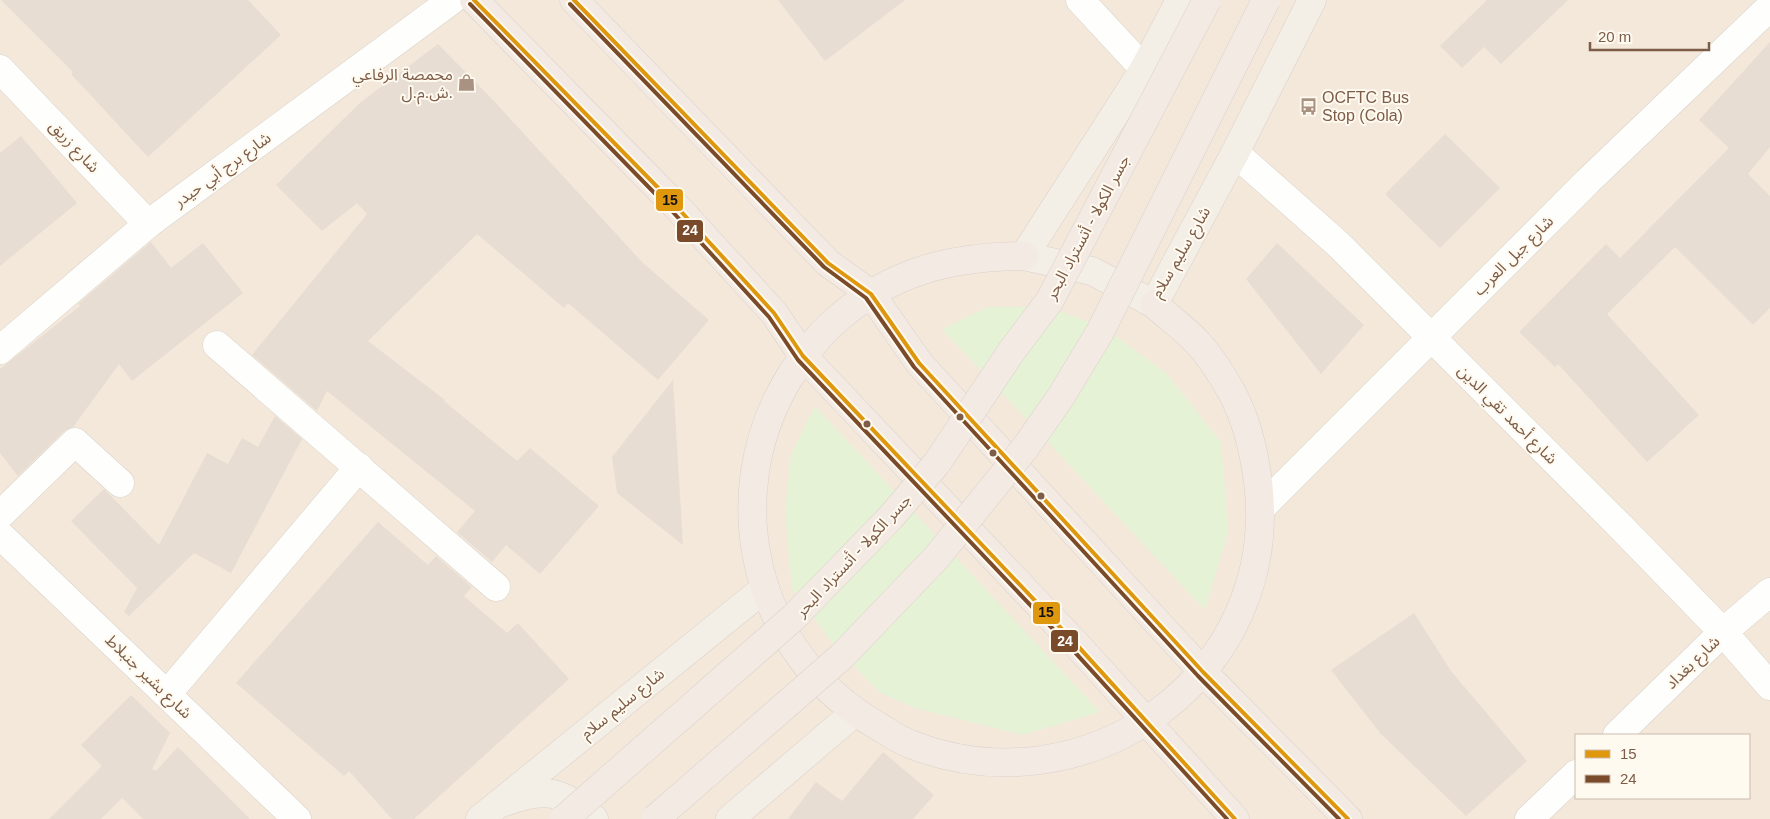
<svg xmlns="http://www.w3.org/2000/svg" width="1770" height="819" viewBox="0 0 1770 819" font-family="Arial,'Noto Sans Arabic',sans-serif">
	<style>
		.residential { fill: #f3e8da; fill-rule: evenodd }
		.green { fill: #e5f2d6 }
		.building { fill: #e7ddd3 }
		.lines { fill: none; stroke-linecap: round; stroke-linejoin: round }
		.minor-casing { stroke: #d9d2cb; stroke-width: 29 }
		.major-casing { stroke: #dcd1ca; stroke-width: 29 }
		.highway-casing { stroke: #dcd1ca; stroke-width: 29 }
		.minor { stroke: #fefefc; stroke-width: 28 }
		.major { stroke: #f3eee6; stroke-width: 28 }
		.highway { stroke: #f3eae4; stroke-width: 28 }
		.highway-bridge-casing { stroke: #dcd1ca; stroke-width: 29; stroke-linecap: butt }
		.highway-bridge { stroke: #f3eae4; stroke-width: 28 }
		.bus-1-casing { stroke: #fffaf0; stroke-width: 8 }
		.bus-2-casing { stroke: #fffaf0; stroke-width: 8 }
		.bus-1 { stroke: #df970e; stroke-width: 4 }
		.bus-2 { stroke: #7a4b2a; stroke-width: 4 }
		.bus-dot { fill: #7d5c48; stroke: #fffaf0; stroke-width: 2 }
		.labels { text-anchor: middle; stroke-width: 4; stroke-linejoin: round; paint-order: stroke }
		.poi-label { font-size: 16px; fill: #7d5c48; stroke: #fffaf0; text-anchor: end }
		.street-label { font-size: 16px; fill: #7d5c48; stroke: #fffaf0 }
		.line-badge { stroke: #fffaf0; stroke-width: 2 }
		.badge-label { font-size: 14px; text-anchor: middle; font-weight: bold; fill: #fff }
		.pale-badge-label { font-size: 14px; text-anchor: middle; font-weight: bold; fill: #111 }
	</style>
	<rect width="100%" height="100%" fill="#faf5ed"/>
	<path class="residential" d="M0 0H1770V819H0ZM1576 735H1749V798H1576Z"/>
	<g class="green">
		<path d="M988 307H1047L1103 327 1166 373 1221 442 1228 531 1205 610 942 329Z"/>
		<path d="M815 406 1100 712 1023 735 915 708 879 692 833 644 792 589 785 511 791 454Z"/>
	</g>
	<g class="building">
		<path d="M1 0H248L281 35 148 157 71 74 73 72Z"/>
		<path d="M778 0H905L825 61Z"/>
		<path d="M1487 0H1568L1501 64 1484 47 1462 68 1440 46Z"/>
		<path d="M1770 42V147L1748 174 1770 196V308L1753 325 1675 247 1607 314 1699 415 1647 462 1558 364 1555 367 1519 332 1606 244 1620 258 1729 148 1699 120Z"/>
		<path d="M438 44 492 99 643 263 709 320 658 380 568 303 564 308 477 234 368 341 445 400 444 401 517 461 530 448 599 506 540 574 506 545 492 562 457 532 475 511 327 391 317 411 252 355 367 214 357 203 322 231 276 185 361 102Z"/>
		<path d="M1445 134 1500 188 1440 248 1385 194Z"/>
		<path d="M21 136 77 203 0 266V153Z"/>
		<path d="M151 242 171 268 203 243 243 293 132 381 119 364 73 427 64 431 18 476 0 453V369L80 306 78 304Z"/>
		<path d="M1277 243 1364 325 1321 374 1246 279Z"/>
		<path d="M673 380 683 545 617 493 612 457Z"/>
		<path d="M275 416 302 439 231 573 194 553 129 616 124 612 137 588 71 521 104 489 159 545 207 453 228 464 242 438 258 447Z"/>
		<path d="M378 522 428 565 436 556 472 587 464 596 507 633 518 623 569 679 414 819H392L349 771 344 776 236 683Z"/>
		<path d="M1414 613 1451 671 1527 761 1466 816 1380 733 1331 670Z"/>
		<path d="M131 695 170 733 152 769 156 771 178 747 250 819H143L122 798 101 819H49L102 766 81 745Z"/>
		<path d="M883 752 934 795 913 819H788L816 782 842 801Z"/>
	</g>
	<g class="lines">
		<defs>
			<g id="minor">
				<path d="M1080 0 1144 69"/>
				<path d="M0 69 148 224"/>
				<path d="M1235 153 1338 244 1622 528 1723 632 1770 686"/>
				<path d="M217 345 496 587"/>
				<path d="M0 350 148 224 452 0"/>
				<path d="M1261 508 1588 181 1770 7"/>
				<path d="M0 515 75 442 120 483"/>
				<path d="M0 535 297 819"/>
				<path d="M168 693 359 467"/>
				<path d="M1617 735 1723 632 1770 592"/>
				<path d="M1529 819 1576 774"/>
			</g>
			<g id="major">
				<path d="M1180 0 1144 69 1024 256 1092 271 1154 304 1235 153 1312 0"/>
				<path d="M505 802C544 787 563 790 594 819"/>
				<path d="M480 819 765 588"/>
				<path d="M730 819 854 713"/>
			</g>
			<g id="highway">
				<path d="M474 0 676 206 774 313 803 356 1076 644 1235 819"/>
				<path d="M574 0 828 263 871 294 919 363 1203 672 1348 819"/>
				<path d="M1024 256C950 257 891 271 835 321 817 337 802 357 789 378 716 498 755 656 878 726 888 732 899 740 910 744 1087 814 1282 675 1258 482 1254 451 1246 418 1231 391 1222 375 1210 356 1198 343 1185 329 1168 317 1154 304"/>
			</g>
		</defs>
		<use href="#minor" class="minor-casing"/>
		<use href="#major" class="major-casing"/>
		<use href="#highway" class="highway-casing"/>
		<use href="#minor" class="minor"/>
		<use href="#major" class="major"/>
		<use href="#highway" class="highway"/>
		<defs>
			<g id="highway-bridge">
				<path d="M564 819 794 617 891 517 937 463 1011 352 1050 300 1207 0"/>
				<path d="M655 819 842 656 936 558 1025 448 1060 398 1100 332 1266 0"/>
			</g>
		</defs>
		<use href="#highway-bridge" class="highway-bridge-casing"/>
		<use href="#highway-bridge" class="highway-bridge"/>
		<defs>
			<g id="bus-1">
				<path d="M474 0 676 206 774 313 803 356 1076 644 1235 819"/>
				<path d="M574 0 828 263 871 294 919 363 1203 672 1348 819"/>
			</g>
			<g id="bus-2">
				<path d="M470 4 671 210 769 317 798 360 1071 648 1227 819"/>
				<path d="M570 4 824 267 866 298 914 367 1198 676 1339 819"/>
			</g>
		</defs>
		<use href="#bus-1" class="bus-1-casing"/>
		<use href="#bus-2" class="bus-2-casing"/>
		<use href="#bus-1" class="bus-1"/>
		<use href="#bus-2" class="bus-2"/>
	</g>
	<defs>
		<symbol id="shop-bare" viewBox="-9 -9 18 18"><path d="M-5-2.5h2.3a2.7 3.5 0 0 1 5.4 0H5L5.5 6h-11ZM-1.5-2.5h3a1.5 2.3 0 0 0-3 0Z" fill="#a99282" stroke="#fffaf0" stroke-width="2.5" paint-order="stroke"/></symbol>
		<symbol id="bus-bare" viewBox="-9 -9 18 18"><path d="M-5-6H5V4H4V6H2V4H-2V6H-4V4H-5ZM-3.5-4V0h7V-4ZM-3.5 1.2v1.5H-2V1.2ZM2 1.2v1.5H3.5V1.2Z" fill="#a99282" stroke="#fffaf0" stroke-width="2.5" paint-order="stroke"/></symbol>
	</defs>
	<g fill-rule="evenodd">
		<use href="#shop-bare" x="454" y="70" width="25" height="25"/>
		<use href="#bus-bare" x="1296" y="94" width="25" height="25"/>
	</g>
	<g class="bus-dot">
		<circle cx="960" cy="417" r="4.5"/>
		<circle cx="867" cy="424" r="4.5"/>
		<circle cx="993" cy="453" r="4.5"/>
		<circle cx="1041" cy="496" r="4.5"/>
	</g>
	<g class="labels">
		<g class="poi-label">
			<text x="453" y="80">محمصة الرفاعي<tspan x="453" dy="18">ش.م.ل.</tspan></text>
			<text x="1322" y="103" text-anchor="start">OCFTC Bus<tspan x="1322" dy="18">Stop (Cola)</tspan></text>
		</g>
		<g class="street-label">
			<text transform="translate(75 146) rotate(47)" y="6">شارع زريق</text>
			<text transform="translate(222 169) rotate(-36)" y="6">شارع برج أبي حيدر</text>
			<text transform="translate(1087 227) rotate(-62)" y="6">جسر الكولا - أتستراد البحر</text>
			<text transform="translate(1180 252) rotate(-60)" y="6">شارع سليم سلام</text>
			<text transform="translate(1513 255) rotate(-45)" y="6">شارع جبل العرب</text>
			<text transform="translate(1508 414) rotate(45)" y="6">شارع أحمد تقي الدين</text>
			<text transform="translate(853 555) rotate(-47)" y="6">جسر الكولا - أتستراد البحر</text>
			<text transform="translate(1692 662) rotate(-44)" y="6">شارع بغداد</text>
			<text transform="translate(149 676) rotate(44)" y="6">شارع بشير جنبلاط</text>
			<text transform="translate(622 703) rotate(-39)" y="6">شارع سليم سلام</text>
		</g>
	</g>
	<g class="line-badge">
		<rect x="655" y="188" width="29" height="24" rx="5" fill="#df970e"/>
		<rect x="676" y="219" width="28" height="24" rx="5" fill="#7a4b2a"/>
		<rect x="1032" y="601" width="29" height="24" rx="5" fill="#df970e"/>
		<rect x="1050" y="629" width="29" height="24" rx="5" fill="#7a4b2a"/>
	</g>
	<g class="badge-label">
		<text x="690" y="235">24</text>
		<text x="1065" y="646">24</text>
	</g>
	<g class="pale-badge-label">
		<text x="670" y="205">15</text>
		<text x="1046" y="617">15</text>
	</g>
	<rect x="1575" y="734" width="175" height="65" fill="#fffaf0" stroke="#cbbbad"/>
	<rect x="1585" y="750" width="25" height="8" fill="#df970e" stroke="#cbbbad"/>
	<text x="1620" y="759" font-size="15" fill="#7d5c48">15</text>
	<rect x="1585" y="775" width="25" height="8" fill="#7a4b2a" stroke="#cbbbad"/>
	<text x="1620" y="784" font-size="15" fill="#7d5c48">24</text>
	<path d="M1590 42v8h119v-8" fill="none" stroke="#7d5c48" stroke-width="2.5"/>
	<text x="1598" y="42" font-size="15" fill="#7d5c48" stroke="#fffaf0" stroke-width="4" paint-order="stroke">20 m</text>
</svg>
